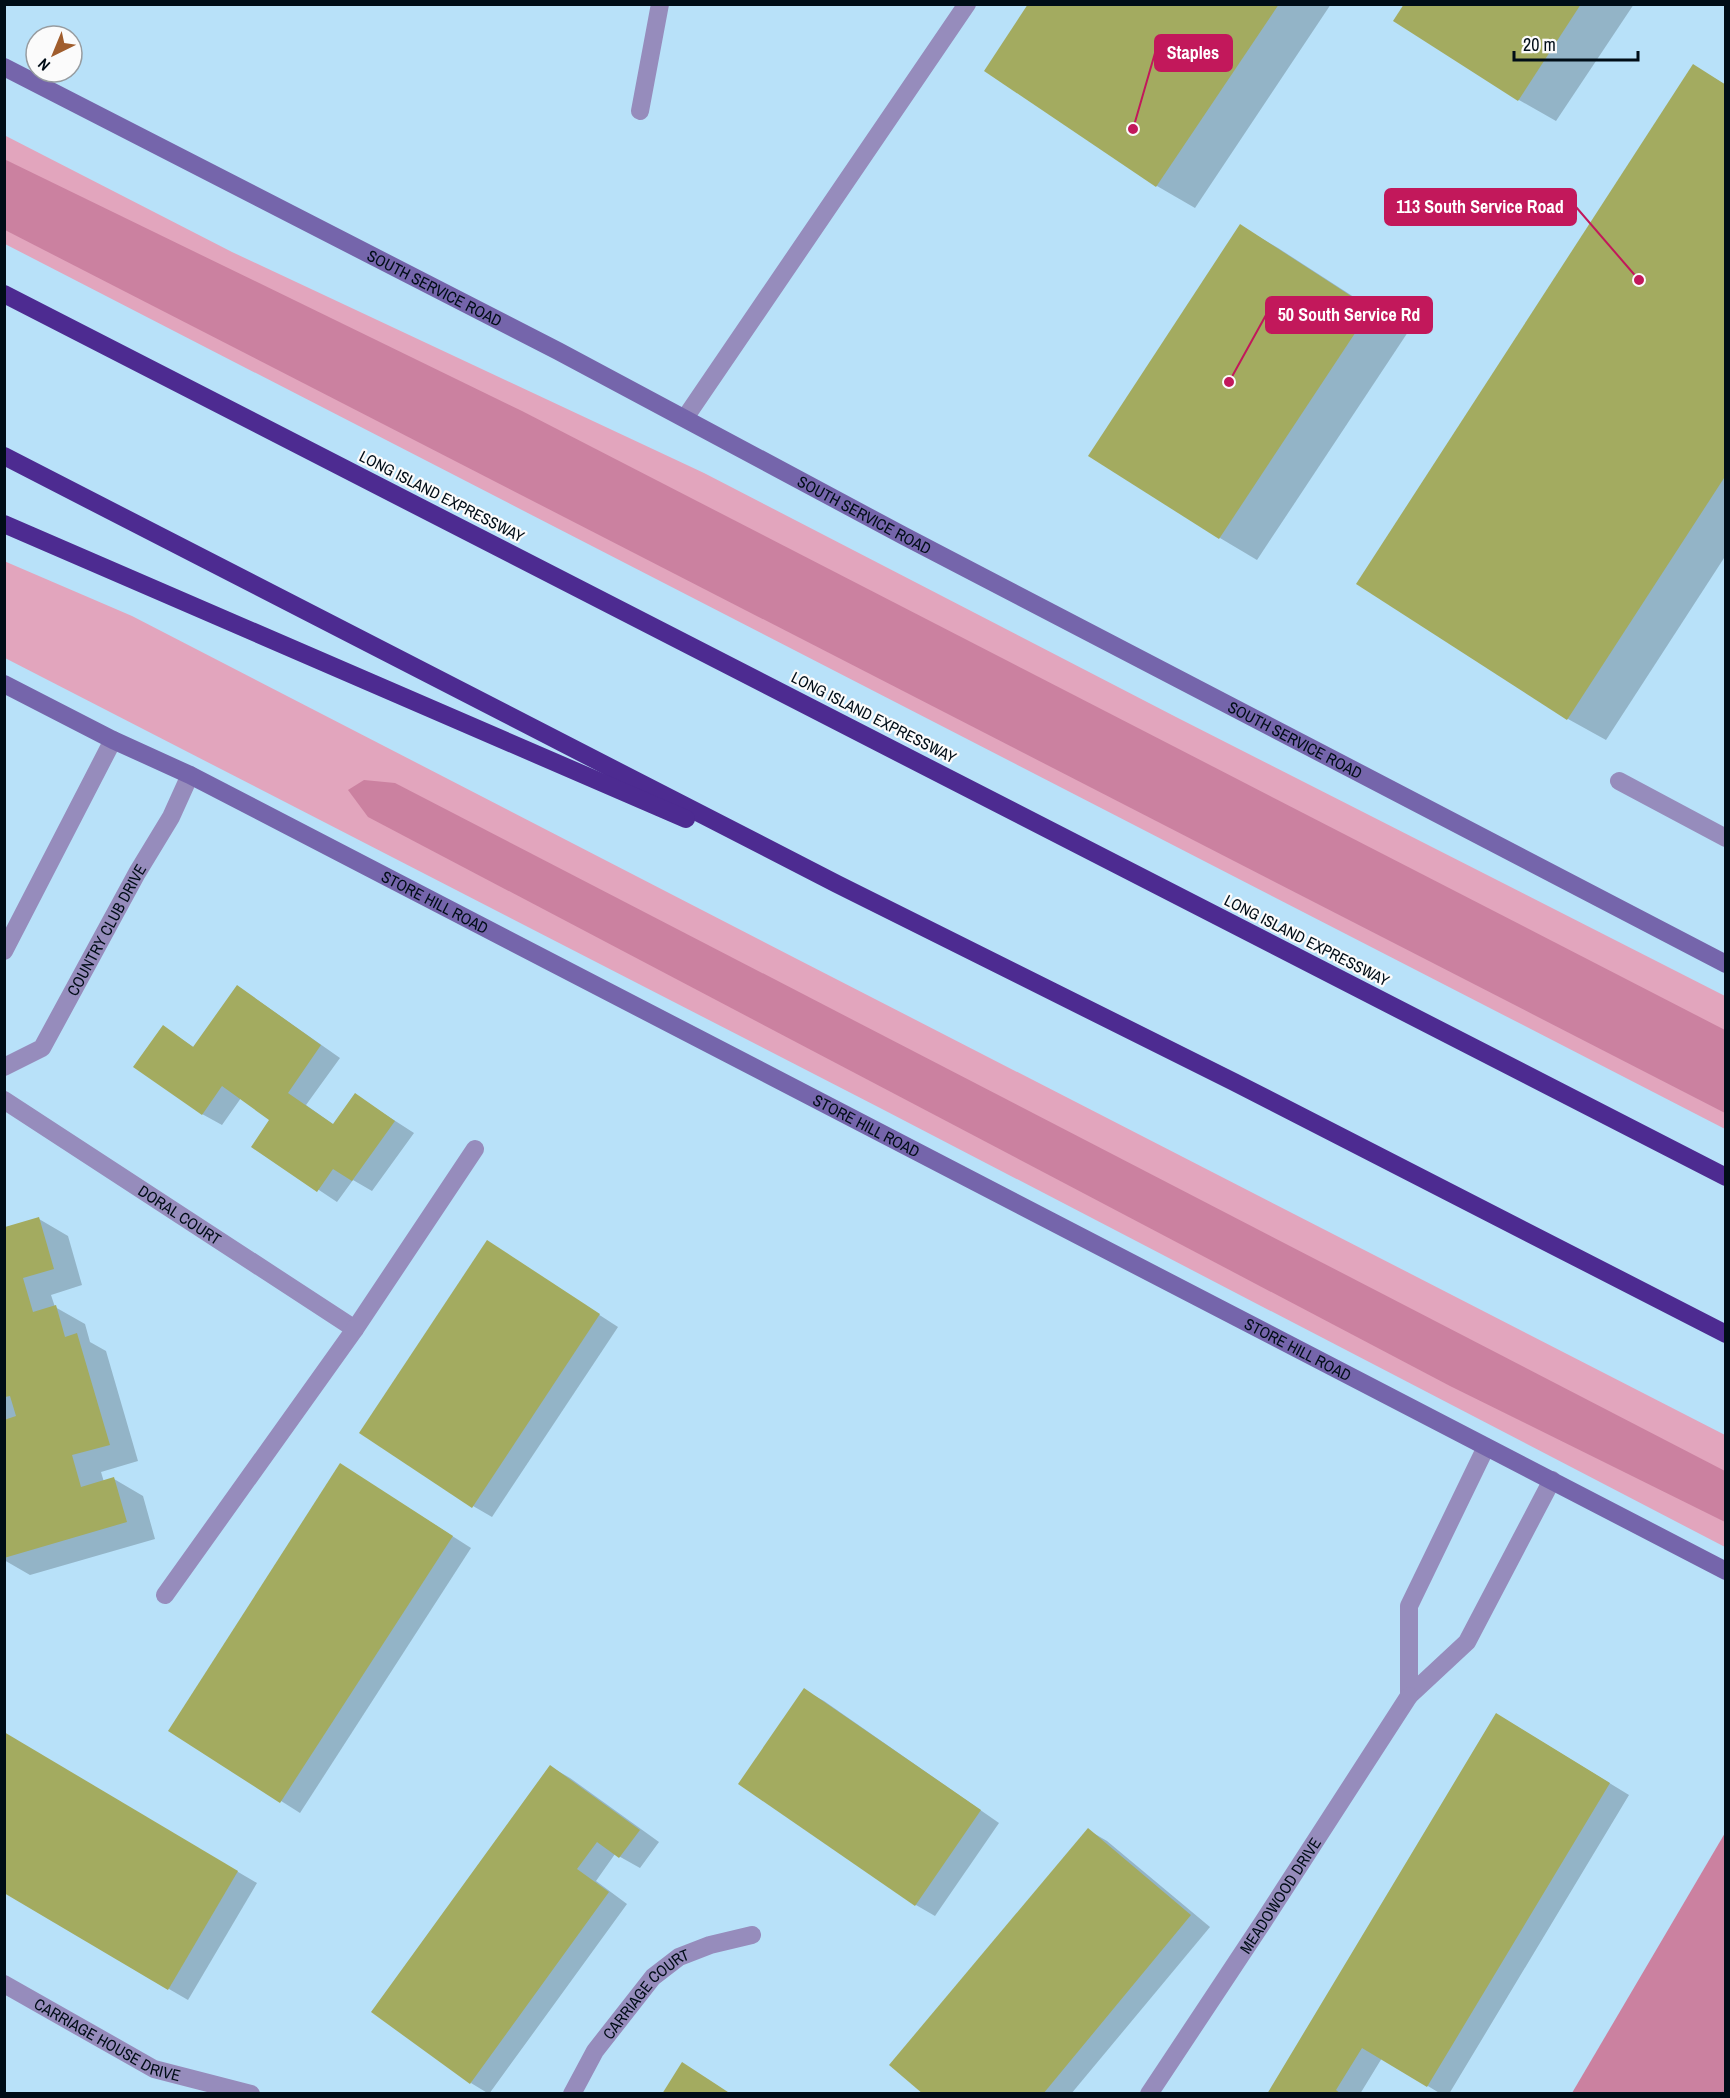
<svg xmlns="http://www.w3.org/2000/svg" width="1730" height="2098" viewBox="0 0 1730 2098" font-family="'Archivo Narrow',sans-serif">
	<style>
		.green { fill: #e2a5bd }
		.forest { fill: #cb81a0 }
		.shadow { fill: #0003 }
		.building { fill: #a3ab60 }
		.lines { fill: none; stroke-linecap: round; stroke-linejoin: round }
		.lane { stroke: #968cbc; stroke-width: 18 }
		.street { stroke: #968cbc; stroke-width: 18 }
		.secondary { stroke: #7565ab; stroke-width: 18 }
		.highway { stroke: #4d2b91; stroke-width: 18 }
		.labels { text-anchor: middle; stroke-width: 4.5; stroke-linejoin: round; paint-order: stroke }
		.street-label { font-size: 16px; fill: #000d17; stroke: #fbfbfb }
		.leader { fill: none; stroke: #c2185b; stroke-width: 2 }
		.callout-dot { fill: #c2185b; stroke: #fbfbfb; stroke-width: 2 }
		.callout { fill: #c2185b; stroke: #c2185b; stroke-width: 2 }
		.callout-label { font-size: 18px; text-anchor: middle; font-weight: bold; fill: #fff }
	</style>
	<rect width="100%" height="100%" fill="#b8e1f9"/>
	<g class="green">
		<path d="M4 135 232 252 704 473 1176 717 1725 996V1129L5 244Z"/>
		<path d="M4 561 132 616 795 958 1725 1435V1547L882 1109 5 658Z"/>
	</g>
	<g class="forest">
		<path d="M4 159 522 411 1725 1030V1113L5 230Z"/>
		<path d="M364 780 395 783 1725 1471V1522L1450 1386 368 817 348 790Z"/>
		<path d="M1725 1833V2093H1572Z"/>
	</g>
	<g class="shadow">
		<path d="M1030 4H1331L1195 208 1157 186 986 70Z"/>
		<path d="M1406 4H1634L1556 121 1519 100Z"/>
		<path d="M1694 66 1726 85V555L1606 740 1568 719 1358 583Z"/>
		<path d="M1240 226 1278 248 1408 332 1257 560 1220 538Z"/>
		<path d="M237 987 256 999 340 1058 306 1105 334 1125 355 1095 414 1133 372 1191 353 1180 337 1202 253 1146 271 1120 241 1098 222 1125 202 1114 163 1027 195 1048Z"/>
		<path d="M39 1219 68 1236 82 1285 51 1295 55 1307 85 1324 90 1342 106 1351 138 1461 101 1472 104 1482 114 1479 143 1496 155 1539 30 1575 4 1560V1229Z"/>
		<path d="M487 1242 618 1327 492 1517 473 1506Z"/>
		<path d="M360 1477 471 1548 300 1813 170 1730Z"/>
		<path d="M804 1690 824 1701 999 1823 935 1916 916 1905 740 1784Z"/>
		<path d="M1516 1726 1629 1795 1449 2094H1441L1382 2058 1360 2094H1268Z"/>
		<path d="M4 1734 257 1883 188 2000 169 1989Z"/>
		<path d="M551 1767 570 1778 659 1842 640 1868 615 1854 596 1881 627 1904 489 2094 471 2083Z"/>
		<path d="M1088 1830 1107 1841 1210 1927 1071 2094H925Z"/>
	</g>
	<g class="building">
		<path d="M1028 4H1279L1156 187 984 71Z"/>
		<path d="M1404 4H1581L1518 101 1393 21Z"/>
		<path d="M1693 64 1726 85V475L1567 720 1356 584Z"/>
		<path d="M1240 224 1371 309 1219 539 1088 456Z"/>
		<path d="M237 985 321 1045 288 1093 333 1124 355 1093 395 1121 352 1181 333 1169 317 1192 251 1147 269 1120 222 1086 202 1115 133 1067 163 1025 193 1047Z"/>
		<path d="M39 1217 54 1269 23 1278 33 1312 56 1305 65 1337 77 1333 110 1445 72 1455 81 1487 114 1477 127 1522 4 1558V1420L16 1416 10 1396 5 1397V1227Z"/>
		<path d="M487 1240 600 1314 472 1508 359 1433Z"/>
		<path d="M340 1463 453 1536 280 1803 168 1731Z"/>
		<path d="M804 1688 981 1810 915 1906 738 1784Z"/>
		<path d="M1496 1713 1610 1783 1427 2087 1362 2048 1336 2090 1341 2094H1267Z"/>
		<path d="M4 1732 238 1871 168 1990 4 1893Z"/>
		<path d="M550 1765 640 1830 619 1858 597 1842 577 1869 609 1892 470 2084 371 2012Z"/>
		<path d="M1088 1828 1191 1915 1043 2094H923L889 2065Z"/>
		<path d="M682 2062 731 2094H662Z"/>
	</g>
	<g class="lines">
		<g class="lane">
			<path d="M640 111 660 4"/>
			<path d="M685 418 967 4"/>
			<path d="M1619 781 1726 838"/>
		</g>
		<g class="street">
			<path d="M4 951 113 740"/>
			<path id="s1" d="M4 1067 42 1048 137 873 171 817 190 775"/>
			<path id="s2" d="M4 1100 355 1329"/>
			<path d="M1486 1447 1409 1606V1696L1467 1642 1552 1480"/>
			<path d="M165 1595 355 1329 475 1149"/>
			<path id="s3" d="M4 1984 154 2069 251 2094"/>
			<path id="s4" d="M572 2094 595 2051 653 1977 679 1957 710 1945 752 1935"/>
			<path id="s5" d="M1149 2094 1263 1922 1409 1696"/>
		</g>
		<g class="secondary">
			<path id="s6" d="M4 67 558 351 904 536 1726 964"/>
			<path id="s7" d="M4 684 113 740 190 775 1726 1571"/>
		</g>
		<g class="highway">
			<path d="M4 294 1726 1177"/>
			<path d="M4 456 837 884 1234 1082 1726 1334"/>
			<path d="M4 524 686 819"/>
		</g>
	</g>
	<g class="labels">
		<g class="street-label">
			<text dy="6" stroke="none"><textPath href="#s6" startOffset="484">SOUTH SERVICE ROAD</textPath></text>
			<text transform="translate(442 496) rotate(27)" y="6">LONG ISLAND EXPRESSWAY</text>
			<text dy="6" stroke="none"><textPath href="#s6" startOffset="970">SOUTH SERVICE ROAD</textPath></text>
			<text transform="translate(874 717) rotate(27)" y="6">LONG ISLAND EXPRESSWAY</text>
			<text dy="6" stroke="none"><textPath href="#s6" startOffset="1456">SOUTH SERVICE ROAD</textPath></text>
			<text dy="6" stroke="none"><textPath href="#s7" startOffset="483">STORE HILL ROAD</textPath></text>
			<text dy="6" stroke="none"><textPath href="#s1" startOffset="177">COUNTRY CLUB DRIVE</textPath></text>
			<text transform="translate(1307 940) rotate(27)" y="6">LONG ISLAND EXPRESSWAY</text>
			<text dy="6" stroke="none"><textPath href="#s7" startOffset="969">STORE HILL ROAD</textPath></text>
			<text dy="6" stroke="none"><textPath href="#s2" startOffset="210">DORAL COURT</textPath></text>
			<text dy="6" stroke="none"><textPath href="#s7" startOffset="1455">STORE HILL ROAD</textPath></text>
			<text dy="6" stroke="none"><textPath href="#s5" startOffset="238">MEADOWOOD DRIVE</textPath></text>
			<text dy="6" stroke="none"><textPath href="#s4" startOffset="126">CARRIAGE COURT</textPath></text>
			<text dy="6" stroke="none"><textPath href="#s3" startOffset="118">CARRIAGE HOUSE DRIVE</textPath></text>
		</g>
	</g>
	<path class="leader" d="M1133 129L1155 53M1639 280L1576 207M1229 382L1266 315"/>
	<g class="callout-dot">
		<circle cx="1133" cy="129" r="6"/>
		<circle cx="1639" cy="280" r="6"/>
		<circle cx="1229" cy="382" r="6"/>
	</g>
	<g class="callout">
		<rect x="1155" y="35" width="77" height="36" rx="6"/>
		<rect x="1385" y="189" width="191" height="36" rx="6"/>
		<rect x="1266" y="297" width="166" height="36" rx="6"/>
	</g>
	<g class="callout-label">
		<text x="1193" y="59">Staples</text>
		<text x="1480" y="213">113 South Service Road</text>
		<text x="1349" y="321">50 South Service Rd</text>
	</g>
	<rect width="1730" height="2098" fill="none" stroke="#000d17" stroke-width="12"/>
	<g transform="translate(54 54) rotate(223)"><circle r="28" fill="#fbfbfb" stroke="#979ca0" stroke-width="1.5"/>
	<path d="M0-4.5L10 22L0 15L-10 22Z" fill="#a05d2d"/>
	<text y="-9" font-size="16" font-weight="bold" text-anchor="middle" fill="#000d17">N</text>
	</g>
	<path d="M1514 51v9h124v-9" fill="none" stroke="#000d17" stroke-width="3"/>
	<text x="1523" y="51" font-size="18" fill="#000d17" stroke="#fbfbfb" stroke-width="4.5" paint-order="stroke">20 m</text>
</svg>
